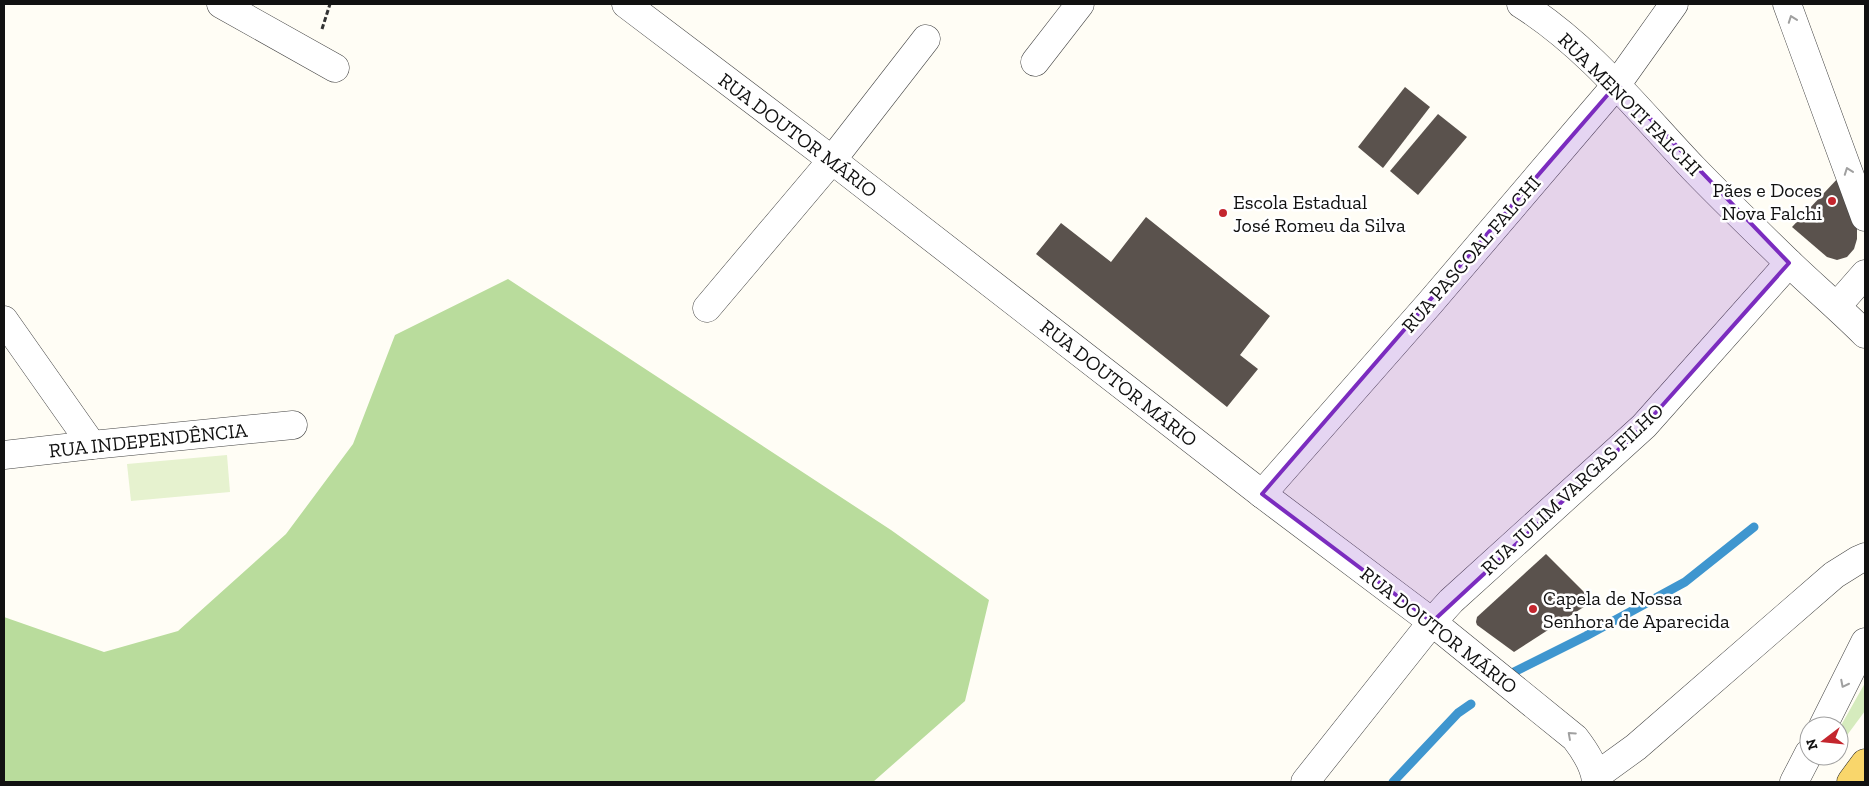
<svg xmlns="http://www.w3.org/2000/svg" width="1869" height="786" viewBox="0 0 1869 786" font-family="'Zilla Slab',serif">
	<style>
		.green { fill: #d5ebbd }
		.forest { fill: #b9dc9c }
		.pitch { fill: #e6f2cf }
		.lines { fill: none; stroke-linecap: round; stroke-linejoin: round }
		.stream { stroke: #3f96cf; stroke-width: 9 }
		.building { fill: #5a524d }
		.minor-casing { stroke: #444; stroke-width: 29 }
		.major-casing { stroke: #222; stroke-width: 29 }
		.path { stroke: #333; stroke-width: 3; stroke-dasharray: 5 2.5; stroke-linecap: butt }
		.minor { stroke: #fff; stroke-width: 28 }
		.major { stroke: #f9d66b; stroke-width: 28 }
		.oneway { stroke: #a0a0a0 }
		.marked { fill: #7b2cbf; fill-opacity: 0.2; stroke: #7b2cbf; stroke-width: 4; stroke-linejoin: round }
		.poi-dot { fill: #c4262e; stroke: #fff; stroke-width: 2 }
		.labels { text-anchor: middle; stroke-width: 5; stroke-linejoin: round; paint-order: stroke }
		.street-label { font-size: 20px; fill: #111; stroke: #fff }
		.poi-label { font-size: 20px; fill: #111; stroke: #fff; text-anchor: start }
	</style>
	<rect width="100%" height="100%" fill="#fffdf5"/>
	<path class="green" d="M1865 683V711L1839 746V729Z"/>
	<path class="forest" d="M508 279 891 530 989 600 965 701 873 782H4V617L104 652 178 631 286 534 353 444 395 335Z"/>
	<path class="pitch" d="M227 455 230 492 131 501 127 464Z"/>
	<g class="lines">
		<g class="stream">
			<path d="M1512 673 1586 636 1685 582 1754 527"/>
			<path d="M1393 782 1458 713 1471 704"/>
		</g>
	</g>
	<g class="building">
		<path d="M1405 87 1430 107 1383 168 1358 147Z"/>
		<path d="M1438 114 1467 137 1418 195 1390 171Z"/>
		<path d="M1840 176 1857 227V239L1854 249 1847 257 1837 260 1827 257 1792 227Z"/>
		<path d="M1146 217 1270 316 1240 355 1258 369 1227 407 1036 254 1061 223 1111 262Z"/>
		<path d="M1546 554 1593 601 1514 652 1477 625 1476 622 1477 617Z"/>
	</g>
	<g class="lines">
		<defs>
			<g id="minor">
				<path d="M221 4 335 68"/>
				<path d="M626 4 832 160 1262 494 1432 622 1575 738C1585 751 1595 766 1596 782"/>
				<path d="M1521 4C1589 47 1638 110 1693 168 1724 200 1756 231 1788 262 1813 286 1840 309 1865 334"/>
				<path d="M1787 4 1865 217"/>
				<path d="M1035 62 1080 4"/>
				<path d="M1837 306 1865 274"/>
				<path d="M707 308 832 160 926 39"/>
				<path d="M4 320 92 445"/>
				<path d="M4 455 92 445 293 425"/>
				<path d="M1262 494 1430 303 1617 84 1674 4"/>
				<path d="M1823 726 1865 642"/>
				<path d="M1596 776 1636 747 1834 575 1858 560 1865 557"/>
				<path d="M1305 782 1432 622 1451 601 1644 426 1789 263"/>
				<path d="M1794 782 1809 753"/>
			</g>
			<path id="major" d="M1851 782 1865 763"/>
		</defs>
		<use href="#minor" class="minor-casing"/>
		<use href="#major" class="major-casing"/>
		<path class="path" d="M322 29 330 4"/>
		<use href="#minor" class="minor"/>
		<use href="#major" class="major"/>
	</g>
	<defs><path id="oneway-chevron" d="M-2-3.5L2.5 0L-2 3.5" fill="none" stroke-width="1.6" stroke-linecap="round" stroke-linejoin="round" transform="scale(1.25)"/></defs>
	<g class="oneway">
		<use href="#oneway-chevron" transform="translate(1792 19) rotate(-110)"/>
		<use href="#oneway-chevron" transform="translate(1848 171) rotate(-110)"/>
		<use href="#oneway-chevron" transform="translate(1844 684) rotate(117)"/>
		<use href="#oneway-chevron" transform="translate(1571 735) rotate(-138)"/>
	</g>
	<path class="marked" d="M1617 84 1789 263 1644 426 1432 622 1262 494Z"/>
	<g class="poi-dot">
		<circle cx="1832" cy="201" r="5"/>
		<circle cx="1223" cy="213" r="5"/>
		<circle cx="1533" cy="609" r="5"/>
	</g>
	<g class="labels">
		<g class="street-label">
			<text transform="translate(1630 104) rotate(45)" y="7">RUA MENOTI FALCHI</text>
			<text transform="translate(798 135) rotate(37)" y="7">RUA DOUTOR MÁRIO</text>
			<text transform="translate(1471 254) rotate(-49)" y="7">RUA PASCOAL FALCHI</text>
			<text transform="translate(1119 383) rotate(38)" y="7">RUA DOUTOR MÁRIO</text>
			<text transform="translate(148 440) rotate(-6)" y="7">RUA INDEPENDÊNCIA</text>
			<text transform="translate(1572 489) rotate(-43)" y="7">RUA JULIM VARGAS FILHO</text>
			<text transform="translate(1439 630) rotate(38)" y="7">RUA DOUTOR MÁRIO</text>
		</g>
		<g class="poi-label">
			<text x="1822" y="197" text-anchor="end">Pães e Doces<tspan x="1822" dy="23">Nova Falchi</tspan></text>
			<text x="1233" y="209">Escola Estadual<tspan x="1233" dy="23">José Romeu da Silva</tspan></text>
			<text x="1543" y="605">Capela de Nossa<tspan x="1543" dy="23">Senhora de Aparecida</tspan></text>
		</g>
	</g>
	<rect width="1869" height="786" fill="none" stroke="#111111" stroke-width="10"/>
	<g transform="translate(1824 741) rotate(254)"><circle r="24" fill="#ffffff" stroke="#a0a0a0"/>
	<path d="M0-4L9 19L0 12L-9 19Z" fill="#c4262e"/>
	<text y="-8" font-size="14" font-weight="bold" text-anchor="middle" fill="#111111">N</text>
	</g>
</svg>
